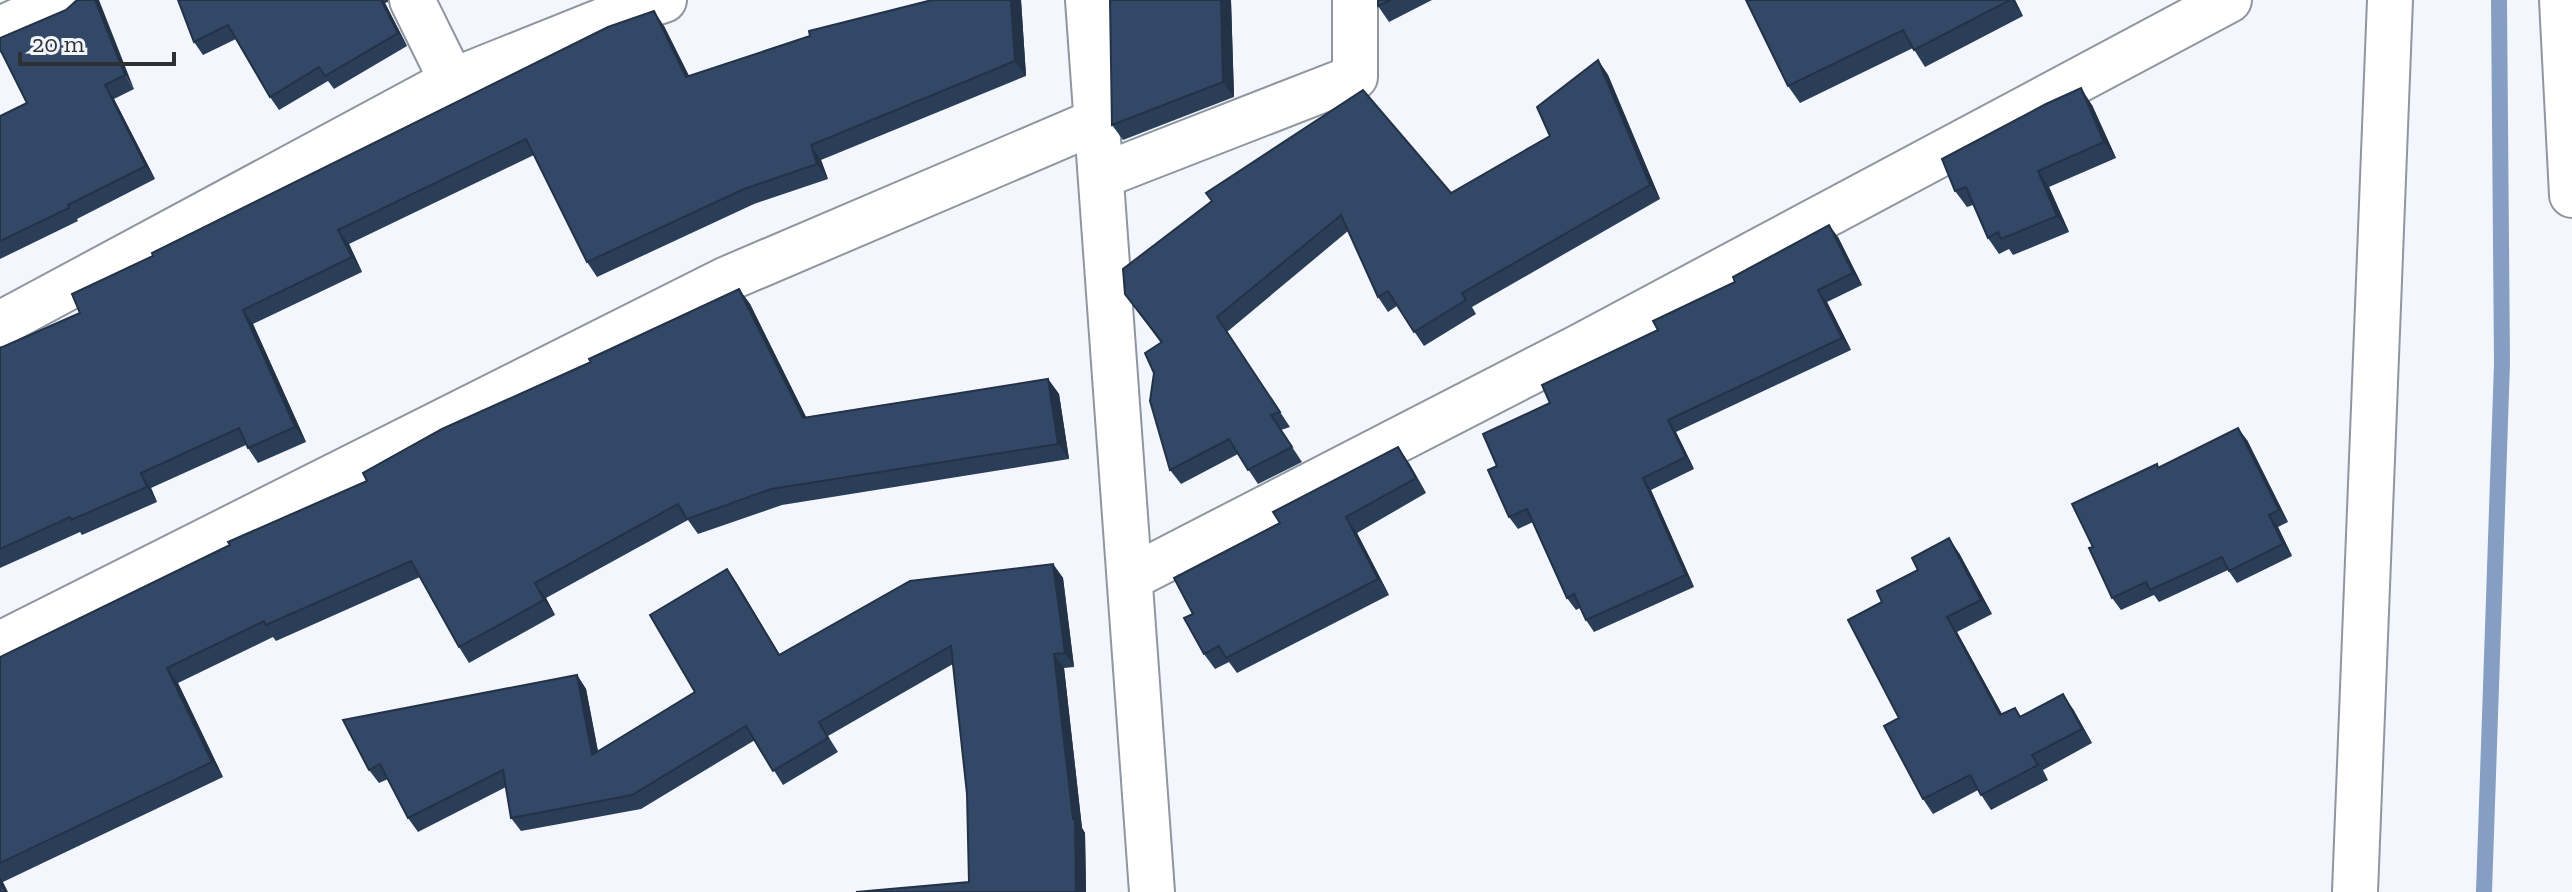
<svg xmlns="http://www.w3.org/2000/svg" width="2572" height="892" viewBox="0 0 2572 892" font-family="'Zilla Slab',serif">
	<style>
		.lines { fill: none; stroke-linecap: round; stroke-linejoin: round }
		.stream { stroke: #859ec1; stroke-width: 16 }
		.minor-casing { stroke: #8f969f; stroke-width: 48 }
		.minor { stroke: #fff; stroke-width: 44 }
		.wall { fill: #2b3e58 }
		.shaded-wall { fill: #233247 }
		.building { fill: #324866; stroke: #233247; stroke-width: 2 }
	</style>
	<rect width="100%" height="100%" fill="#f3f7fd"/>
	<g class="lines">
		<path class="stream" d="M2484 892 2502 363 2499 0"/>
		<defs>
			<g id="minor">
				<path d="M412 0 452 81"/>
				<path d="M1088 0 1152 892"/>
				<path d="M2562 0 2572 195"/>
				<path d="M0 29 65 0"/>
				<path d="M1101 176 1355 77V0"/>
				<path d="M0 324 452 81 607 19 664 0"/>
				<path d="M1130 578 1579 347 2229 0"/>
				<path d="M0 644 727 279 1097 121"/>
				<path d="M2355 892 2390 0"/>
			</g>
		</defs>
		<use href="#minor" class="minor-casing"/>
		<use href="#minor" class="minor"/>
	</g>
	<g class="wall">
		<path d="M77 0 134 89 114 99 155 179 77 219 78 221 0 259V116L27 103 66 10Z"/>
		<path d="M178 0H388V2L385 3 407 46 334 89 328 81 279 110 270 97 236 39 203 55 194 42Z"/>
		<path d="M932 0H1021L1026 76 821 160 828 179 754 204 597 277 587 262 534 155 349 244 362 272 253 324 306 442 258 463 246 445 151 488 157 502 82 535 80 532 0 568V348L80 313 664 26 689 76Z"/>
		<path d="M1110 0H1231L1234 97 1123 140 1112 125Z"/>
		<path d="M1378 0H1432L1389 22 1378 6Z"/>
		<path d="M1746 0H2015L2023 16 1925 67 1913 48 1800 103 1788 86Z"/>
		<path d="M1598 60 1608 75 1660 199 1472 307 1476 314 1424 346 1397 306 1388 312 1378 297 1348 231 1227 332 1290 427 1281 430 1302 462 1258 484 1238 454 1181 484 1170 470 1161 343 1125 294 1212 201 1451 193 1550 136Z"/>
		<path d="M2092 105 2116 158 2049 187 2069 232 2013 255 2009 249 1999 254 1988 238 1973 205 1967 207 1955 191Z"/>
		<path d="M1838 237 1862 285 1827 302 1851 350 1676 432 1694 469 1651 490 1694 587 1594 632 1586 620 1580 608 1576 610 1567 598 1533 522 1518 529 1509 517 1497 466 1550 403 1658 330Z"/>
		<path d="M739 289 750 304 806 417 1048 379 1059 394 1069 459 782 505 698 534 688 520 546 598 555 615 469 663 459 647 420 577 276 641 273 637 178 683 223 777 3 882 0 892V657L367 481 591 362Z"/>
		<path d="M2247 440 2288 522 2278 527 2292 556 2237 583 2228 570 2159 602 2154 595 2121 610 2112 598 2159 467Z"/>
		<path d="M1409 463 1426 493 1357 533 1389 595 1237 673 1229 662 1215 669 1204 654 1193 614Z"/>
		<path d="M1959 553 1992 614 1957 632 2002 714 2021 716 2073 709 2092 743 2043 770 2048 780 1991 810 1978 790 1933 814 1923 799 1899 718 1882 602Z"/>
		<path d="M1053 564 1063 578 1074 667 1064 668 1082 828 1085 833 1086 892H856L969 882 967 794 953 664 828 736 838 752 783 785 755 740 641 809 521 831 511 818 506 787 418 832 408 818 388 779 379 783 369 770 577 675 586 689 598 751 695 692 736 582 780 655Z"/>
	</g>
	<g class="shaded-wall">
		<path d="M95 0H99L134 89 125 75Z"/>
		<path d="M381 0H383L385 3 407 46 398 33Z"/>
		<path d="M1011 0H1021L1026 76 1015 61Z"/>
		<path d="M1221 0H1231L1234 97 1223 82Z"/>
		<path d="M2012 0H2015L2023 16Z"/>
		<path d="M654 11 664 26 697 92 686 77Z"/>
		<path d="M1598 60 1608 75 1660 199 1650 185Z"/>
		<path d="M105 85 114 99 155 179 146 166Z"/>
		<path d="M2081 88 2092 105 2116 158 2104 142Z"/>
		<path d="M811 145 821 160 828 179 817 164Z"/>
		<path d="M2038 171 2049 187 2069 232 2057 216Z"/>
		<path d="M1829 225 1838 237 1862 285 1853 273Z"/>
		<path d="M338 230 349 244 362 272 352 257Z"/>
		<path d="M739 289 750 304 814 433 803 418Z"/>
		<path d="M1818 290 1827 302 1851 350 1842 338Z"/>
		<path d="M243 310 253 324 306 442 295 427Z"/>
		<path d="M1048 379 1059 394 1069 459 1058 444Z"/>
		<path d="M1668 420 1676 432 1694 469 1686 457Z"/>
		<path d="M2238 428 2247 440 2288 522 2279 510Z"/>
		<path d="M1398 447 1409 463 1426 493 1416 478Z"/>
		<path d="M141 473 151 488 157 502 147 487Z"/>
		<path d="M1643 478 1651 490 1694 587 1686 575Z"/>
		<path d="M2269 515 2278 527 2292 556 2283 544Z"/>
		<path d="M1346 517 1357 533 1389 595 1378 579Z"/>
		<path d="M1949 538 1959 553 1992 614 1981 600Z"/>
		<path d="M1053 564 1063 578 1074 667 1065 653Z"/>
		<path d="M727 569 736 582 788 669 779 655Z"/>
		<path d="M535 583 546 598 555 615 544 600Z"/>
		<path d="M1947 617 1957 632 2010 729 2000 715Z"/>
		<path d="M1054 654 1064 668 1082 828 1085 833 1086 892H1076L1073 819Z"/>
		<path d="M167 668 178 683 223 777 212 762Z"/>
		<path d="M577 675 586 689 601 768 592 755Z"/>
		<path d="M2063 694 2073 709 2092 743 2082 729Z"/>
		<path d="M0 877 3 882 8 892H5L0 882Z"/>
	</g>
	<g class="building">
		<path d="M77 0H95L125 75 105 85 146 166 68 205 69 208 0 241V116L27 103 0 49V38L66 10Z"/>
		<path d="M178 0H381L398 33 325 76 319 67 270 97 228 25 194 42Z"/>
		<path d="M932 0H1011L1015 61 811 145 817 164 744 189 587 262 526 139 338 230 352 257 243 310 295 427 248 448 239 428 141 473 147 487 71 520 70 517 0 549V348L80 313 72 294 153 256 152 253 608 27 654 11 686 77 810 36 809 31Z"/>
		<path d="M1110 0H1221L1223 82 1112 125Z"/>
		<path d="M1378 0H1391L1378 6Z"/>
		<path d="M1746 0H2010L1914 50 1903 30 1788 86Z"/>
		<path d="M1598 60 1650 185 1462 293 1466 300 1414 332 1388 291 1378 297 1341 215 1217 317 1280 412 1271 415 1292 447 1248 470 1229 439 1170 470 1150 401 1154 373 1145 353 1162 342 1125 294 1123 269 1212 201 1206 193 1363 90 1451 193 1550 136 1537 107Z"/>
		<path d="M2081 88 2104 142 2038 171 2057 216 2001 239 1998 232 1988 238 1966 187 1955 191 1942 159 2046 104Z"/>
		<path d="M1829 225 1853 273 1818 290 1842 338 1668 420 1686 457 1643 478 1686 575 1586 620 1574 594 1567 598 1527 509 1509 517 1488 470 1497 466 1483 434 1550 403 1542 385 1658 330 1653 321 1735 282 1733 277Z"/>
		<path d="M739 289 803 418 1048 379 1058 444 771 489 687 519 678 504 535 583 544 600 459 647 411 561 266 625 264 621 167 668 212 762 0 863V657L230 545 228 542 367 481 363 473 442 429 591 362 589 359Z"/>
		<path d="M2238 428 2279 510 2269 515 2283 544 2229 571 2222 557 2150 590 2146 582 2112 598 2089 548 2093 547 2072 504 2157 464 2158 468Z"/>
		<path d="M1398 447 1416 478 1346 517 1378 579 1226 658 1219 646 1204 654 1184 618 1193 614 1174 578 1280 523 1273 512Z"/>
		<path d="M1949 538 1981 600 1947 617 2000 715 2015 708 2020 717 2063 694 2082 729 2032 755 2038 765 1981 795 1970 775 1923 799 1884 726 1899 718 1848 620 1882 602 1877 591 1918 570 1912 558Z"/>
		<path d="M1053 564 1065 653 1054 654 1073 819H1075L1076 892H856L969 882 967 794 951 646 819 722 828 738 773 771 746 726 632 795 511 818 503 770 408 818 380 764 369 770 343 720 577 675 592 755 695 692 650 615 727 569 779 655 910 581Z"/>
		<path d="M0 882 5 892H0Z"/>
	</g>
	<path d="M20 52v12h154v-12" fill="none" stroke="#2e3034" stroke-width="4"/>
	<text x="32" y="52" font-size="24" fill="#2e3034" stroke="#f3f7fd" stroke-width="6" paint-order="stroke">20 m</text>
</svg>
